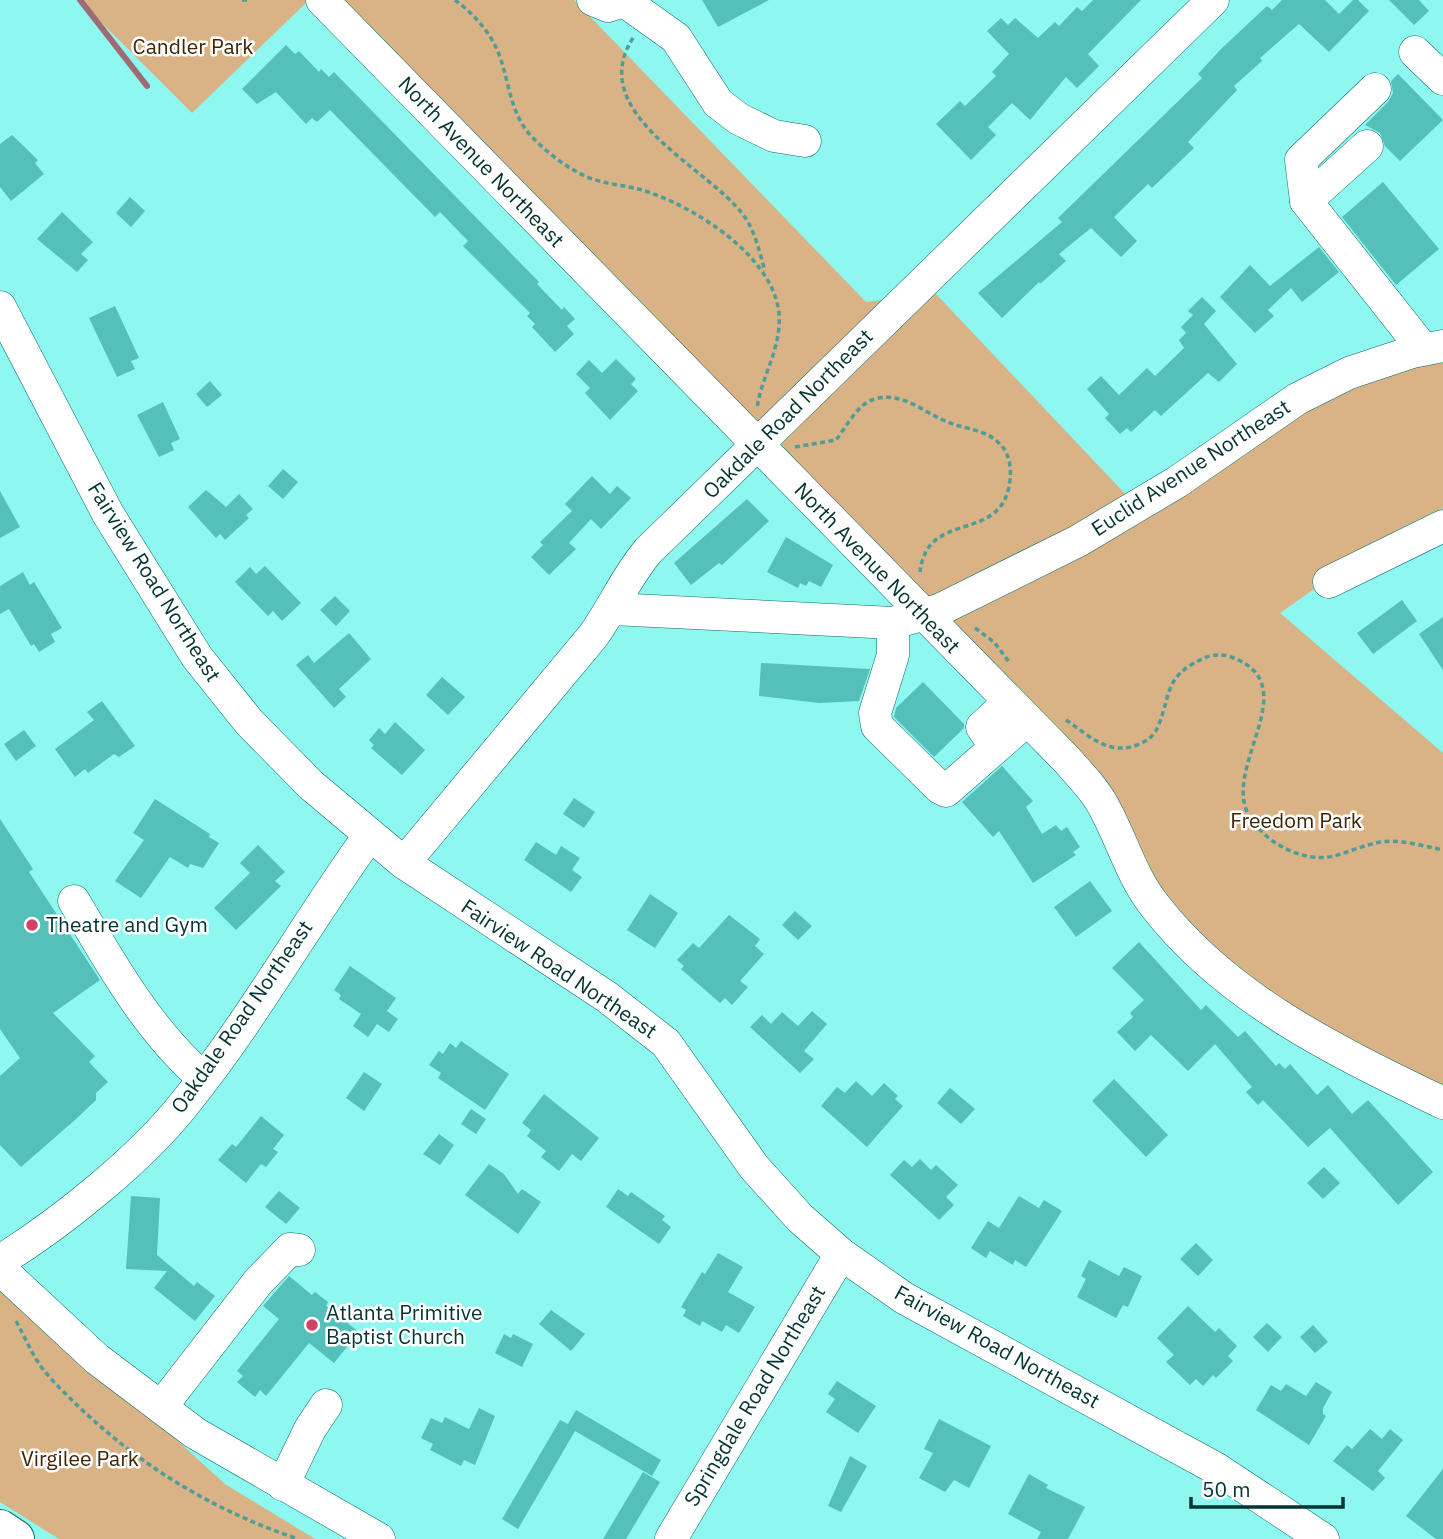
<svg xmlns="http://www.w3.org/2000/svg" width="1443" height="1539" viewBox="0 0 1443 1539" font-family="'IBM Plex Sans',sans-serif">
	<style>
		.green { fill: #d9b285 }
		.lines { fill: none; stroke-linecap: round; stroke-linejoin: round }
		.stream { stroke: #9d6b74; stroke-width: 6 }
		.building { fill: #54c0b9 }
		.minor-casing { stroke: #0c6b66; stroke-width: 33 }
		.highway-casing { stroke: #0c6b66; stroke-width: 40 }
		.path { stroke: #4e9d99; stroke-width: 3.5; stroke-dasharray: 5 3.5; stroke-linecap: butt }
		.minor { stroke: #fff; stroke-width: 32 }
		.highway { stroke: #fff; stroke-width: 38 }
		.poi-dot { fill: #d04165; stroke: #fff; stroke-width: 2.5 }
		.labels { text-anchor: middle; stroke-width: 5; stroke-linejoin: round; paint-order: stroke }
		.park-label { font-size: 21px; fill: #3e2504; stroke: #fff }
		.street-label { font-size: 21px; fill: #023432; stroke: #fff }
		.poi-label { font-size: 21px; fill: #023432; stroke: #fff; text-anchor: start }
	</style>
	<rect width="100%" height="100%" fill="#8ef7f0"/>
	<g class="green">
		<path d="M79 0H309L192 113Z"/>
		<path d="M342 0H574L866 302 936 294 1147 517 1319 393 1389 372 1443 362V508L1399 529 1280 613 1443 753V1089C1329 1029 1224 981 1150 871Z"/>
		<path d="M0 1282 5 1284 225 1484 315 1539H59L0 1502Z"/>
	</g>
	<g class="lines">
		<path class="stream" d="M80 0 147 86"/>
	</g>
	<g class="building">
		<path d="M702 0H769L718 27Z"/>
		<path d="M1093 0H1141L1088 54 1099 66 1077 88 1066 77 1030 120 1012 103 988 127 996 135 971 160 936 124 960 101 965 106 996 76 992 72 1009 54 987 31 1001 18 1008 25 1015 18 1038 38 1055 22 1059 26 1077 7 1082 11Z"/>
		<path d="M1282 0H1325L1339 14 1353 0H1358L1369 11 1329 52 1299 24 1260 58 1262 61 1234 86 1237 90 1188 142 1194 148 1152 188 1148 184 1114 217 1137 241 1121 257 1091 228 1059 254 1066 261 1040 284 1039 282 1002 318 978 293 1062 222 1058 218 1202 78 1198 74 1221 49 1267 6 1272 10Z"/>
		<path d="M1389 0H1419L1429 11 1414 25Z"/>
		<path d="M286 45 295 54 299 51 319 72 321 69 329 77 334 72 539 282 537 284 562 310 564 307 575 319 567 326 574 334 555 352 532 327 535 324 527 316 530 313 463 246 468 241 440 212 435 217 330 110 317 122 312 118 306 124 276 92 257 104 242 89Z"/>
		<path d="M1398 74 1443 120 1400 161 1385 146 1380 133 1365 125 1388 102 1393 93 1391 81Z"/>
		<path d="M12 135 38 160 35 163 44 174 11 201 0 187V144Z"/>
		<path d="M1383 182 1439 249 1396 285 1342 217Z"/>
		<path d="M130 197 145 211 131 227 116 213Z"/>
		<path d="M62 212 93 242 81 254 88 260 77 272 37 239Z"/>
		<path d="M1319 247 1339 272 1302 302 1291 288 1268 310 1274 316 1255 333 1220 297 1250 265 1270 286Z"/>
		<path d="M1202 297 1216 311 1204 324 1237 364 1219 382 1208 373 1161 416 1155 410 1131 432 1127 428 1120 434 1105 418 1109 414 1087 389 1101 376 1119 395 1147 368 1155 376 1184 348 1179 340 1186 333 1181 327 1193 315 1188 311Z"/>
		<path d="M115 306 139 358 131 361 135 369 117 377 89 318Z"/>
		<path d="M616 359 636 379 631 384 638 391 610 420 585 393 590 388 576 374 589 360 602 373Z"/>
		<path d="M210 381 222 395 207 407 196 394Z"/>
		<path d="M163 402 180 439 171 443 174 450 159 457 137 415Z"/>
		<path d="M283 469 298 482 283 499 268 486Z"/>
		<path d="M592 476 610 494 617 486 631 498 601 529 591 519 569 543 576 549 549 575 531 557 543 545 540 542 572 511 565 504Z"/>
		<path d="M206 490 226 507 239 494 253 509 246 515 249 518 225 540 220 534 216 538 188 507Z"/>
		<path d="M0 491 20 527 0 538Z"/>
		<path d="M747 499 769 521 722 565 719 563 691 585 674 563Z"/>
		<path d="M786 537 833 565 821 587 809 581 806 586 800 583 798 588 767 572Z"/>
		<path d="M265 566 301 603 282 621 273 611 268 616 235 582 250 567 256 574Z"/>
		<path d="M23 572 30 585 34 582 62 628 51 634 55 642 39 652 34 644 31 646 9 609 0 614V586Z"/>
		<path d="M335 596 350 611 336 626 320 610Z"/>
		<path d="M1402 600 1417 621 1373 654 1357 633Z"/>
		<path d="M1443 617V670L1419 634Z"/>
		<path d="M349 633 371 659 339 689 346 697 334 708 296 665 308 655 314 663Z"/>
		<path d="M761 663 781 664 870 669 859 701 819 703 759 696Z"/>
		<path d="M442 677 465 697 448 715 426 695Z"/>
		<path d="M923 682 964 724V728L934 757 894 717 896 708Z"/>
		<path d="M102 701 135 746 119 757 114 754 88 773 85 769 75 777 55 749 94 720 87 712Z"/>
		<path d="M395 722 425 750 402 775 371 748 374 745 369 740 379 728 385 734Z"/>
		<path d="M24 730 36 746 16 761 4 744Z"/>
		<path d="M1002 766 1033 801 1026 807 1042 834 1056 825 1061 831 1067 827 1080 847 1073 852 1076 855 1033 883 999 831 993 837 962 802Z"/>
		<path d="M574 798 595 812 584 828 563 814Z"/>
		<path d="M155 799 210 834 209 837 219 843 203 868 190 864 188 868 170 857 141 898 115 881 144 840 133 833Z"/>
		<path d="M0 819 33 869 29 872 100 980 53 1013 95 1056 89 1062 108 1082 96 1093V1100L76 1119 21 1167 0 1145V1076L20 1058 0 1029Z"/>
		<path d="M536 842 556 855 561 846 580 858 572 870 582 877 571 892 524 860Z"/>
		<path d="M258 845 285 872 275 881 281 886 236 930 214 908 250 873 240 863Z"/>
		<path d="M1090 881 1112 911 1076 937 1054 907Z"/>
		<path d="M650 894 678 913 655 948 627 930Z"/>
		<path d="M795 911 812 926 798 940 782 925Z"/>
		<path d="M729 915 760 939 755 946 764 954 740 981 748 987 732 1005 725 998 720 1003 681 969 684 966 677 960 693 943 699 948Z"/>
		<path d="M1139 942 1201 1010 1206 1005 1238 1037 1245 1031 1276 1066 1279 1063 1285 1069 1290 1064 1317 1095 1328 1085 1352 1114 1368 1100 1433 1172 1398 1205 1330 1128 1308 1147 1263 1100 1258 1105 1246 1092 1252 1087 1215 1044 1188 1071 1151 1035 1135 1051 1117 1032 1133 1017 1130 1013 1144 1000 1112 968Z"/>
		<path d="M350 966 396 998 387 1011 398 1019 389 1032 377 1024 368 1037 353 1026 361 1014 339 999 341 995 334 990Z"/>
		<path d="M812 1011 827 1024 804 1051 814 1059 800 1073 750 1027 762 1015 771 1024 782 1012 798 1026Z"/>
		<path d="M461 1041 509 1074 485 1110 438 1078 441 1073 429 1065 439 1051 443 1054 450 1043 456 1048Z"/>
		<path d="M364 1072 382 1084 364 1111 346 1098Z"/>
		<path d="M1114 1079 1168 1135 1146 1157 1092 1101Z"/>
		<path d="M856 1081 872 1096 884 1083 898 1096 895 1099 903 1106 867 1147 821 1106 837 1087 845 1093Z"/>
		<path d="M950 1088 975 1109 961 1124 937 1103Z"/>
		<path d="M544 1094 599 1138 581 1161 572 1154 559 1171 541 1157 546 1151 527 1136 531 1130 522 1123Z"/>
		<path d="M471 1109 486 1119 476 1134 461 1124Z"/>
		<path d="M261 1116 284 1135 273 1149 278 1152 266 1167 261 1164 246 1183 218 1160 232 1144 236 1147Z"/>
		<path d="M439 1134 454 1145 440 1165 423 1154Z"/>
		<path d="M920 1159 931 1170 936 1165 958 1185 946 1197 954 1205 939 1220 890 1175 904 1160 912 1167Z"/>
		<path d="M489 1164 504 1174 518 1194 522 1189 541 1202 518 1234 465 1195Z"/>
		<path d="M1324 1167 1340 1183 1323 1199 1307 1183Z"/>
		<path d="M618 1189 628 1196 631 1192 665 1216 662 1220 671 1227 659 1244 606 1207Z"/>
		<path d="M279 1191 300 1208 286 1224 265 1207Z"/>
		<path d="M131 1196 160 1198 157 1255 194 1286 197 1282 215 1296 195 1321 154 1288 167 1271 126 1269Z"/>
		<path d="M1019 1196 1039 1208 1044 1200 1062 1211 1026 1267 1015 1260 1013 1265 990 1251 986 1258 971 1248 988 1221 999 1228Z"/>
		<path d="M1196 1243 1213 1260 1198 1276 1180 1259Z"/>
		<path d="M718 1253 743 1267 728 1292 755 1307 739 1333 726 1325 722 1332 702 1321 700 1326 683 1316 686 1310 681 1307 702 1272 705 1274Z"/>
		<path d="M1089 1260 1119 1276 1124 1267 1142 1276 1128 1307 1123 1305 1116 1318 1077 1297 1086 1279 1081 1276Z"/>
		<path d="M289 1276 312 1295 315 1292 328 1302 326 1306 359 1332 334 1363 309 1343 266 1396 260 1390 255 1397 237 1382 243 1376 237 1371 279 1319 263 1306Z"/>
		<path d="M1188 1306 1215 1332 1219 1328 1237 1346 1228 1356 1233 1361 1216 1378 1213 1375 1203 1386 1196 1379 1190 1385 1166 1362 1174 1355 1157 1338Z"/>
		<path d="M551 1310 585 1334 571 1351 539 1324Z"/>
		<path d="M1267 1323 1282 1337 1268 1352 1253 1337Z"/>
		<path d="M1313 1325 1328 1342 1315 1353 1300 1337Z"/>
		<path d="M504 1334 511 1338 513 1334 533 1344 522 1367 495 1353Z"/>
		<path d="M837 1381 876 1406 858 1433 826 1412 835 1399 828 1394Z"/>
		<path d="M1316 1382 1332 1392 1323 1408V1414L1326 1416 1309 1445 1256 1410 1271 1385 1281 1391 1286 1384 1306 1396Z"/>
		<path d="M479 1408 495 1416 475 1465 464 1460 461 1466 430 1450 433 1444 421 1438 431 1418 442 1423 445 1417 469 1429Z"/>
		<path d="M576 1410 661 1460 652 1476 575 1431 518 1529 502 1519 560 1420 568 1424Z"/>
		<path d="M939 1419 991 1446 969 1488 954 1480 945 1492 919 1478 933 1453 924 1449Z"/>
		<path d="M1370 1429 1382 1439 1390 1429 1403 1440 1378 1471 1385 1478 1373 1491 1333 1461 1347 1445 1352 1449Z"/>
		<path d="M850 1456 867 1466 841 1512 828 1506Z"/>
		<path d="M1443 1469V1539H1436L1406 1516Z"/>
		<path d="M643 1472 660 1482 626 1539H603Z"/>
		<path d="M1029 1474 1048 1485 1046 1488 1085 1507 1068 1539H1037L1041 1532 1008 1514Z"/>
	</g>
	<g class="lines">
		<defs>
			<g id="minor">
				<path d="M322 0 1067 760C1081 776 1097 792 1106 811 1123 843 1132 877 1155 906 1228 1000 1338 1052 1443 1103"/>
				<path d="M593 0 608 6 626 0"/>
				<path d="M624 1 676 38 718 103 739 119 774 136 805 141"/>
				<path d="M1415 52 1443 79"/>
				<path d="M1367 146 1306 201 1423 349"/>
				<path d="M1306 201 1301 160 1375 89"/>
				<path d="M0 307 108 514 197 657 249 722 311 785 404 863 607 997 666 1043 754 1167 800 1218 841 1254 904 1298 1217 1469 1323 1539"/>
				<path d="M1329 582 1443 526"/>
				<path d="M612 609 893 623 939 610 1078 541 1177 482 1297 399 1349 373 1412 352 1443 346"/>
				<path d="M893 623V655L875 713 877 726 940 788 946 791 1027 720"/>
				<path d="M996 747 982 727 1009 702"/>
				<path d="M404 863 593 636C613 608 626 577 648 551L1213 0"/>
				<path d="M74 901C111 964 148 1030 203 1078"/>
				<path d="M0 1261C61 1223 141 1159 185 1103 253 1019 306 923 369 836"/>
				<path d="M0 1269 97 1359 195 1433 379 1539"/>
				<path d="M161 1407 258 1282 290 1249 299 1250"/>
				<path d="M283 1485 310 1429 326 1405"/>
				<path d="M671 1539 841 1254"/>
			</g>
			<path id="highway" d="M0 1529 15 1539"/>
		</defs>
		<use href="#minor" class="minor-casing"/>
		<use href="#highway" class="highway-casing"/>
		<g class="path">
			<path d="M242 0H247"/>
			<path d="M455 0C474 14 492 34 500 57 510 86 511 117 534 139 549 154 566 167 585 176 602 184 624 185 642 190 695 206 785 262 779 326 777 355 761 380 757 408"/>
			<path d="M633 38C585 112 703 165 741 212 755 229 759 251 765 271"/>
			<path d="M795 447 836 440C847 426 858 403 875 399 904 391 925 414 950 423 966 429 986 430 999 443 1011 454 1012 472 1009 487 997 543 927 510 920 572"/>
			<path d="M975 628 994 642 1009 662"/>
			<path d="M1066 720C1088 735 1108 756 1137 745 1148 741 1155 735 1159 724 1171 693 1165 677 1200 660 1209 655 1220 653 1231 657 1310 685 1217 770 1251 819 1268 844 1303 863 1334 856 1349 852 1364 845 1380 842 1400 839 1423 846 1443 850"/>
			<path d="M16 1321C23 1334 29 1347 36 1359 47 1377 64 1392 79 1407 143 1468 215 1511 298 1539"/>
		</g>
		<use href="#minor" class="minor"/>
		<use href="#highway" class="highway"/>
	</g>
	<g class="poi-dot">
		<circle cx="32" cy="925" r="7"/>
		<circle cx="312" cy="1325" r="7"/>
	</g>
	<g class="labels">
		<g class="park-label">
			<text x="193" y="54">Candler Park</text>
			<text x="1296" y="828">Freedom Park</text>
			<text x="80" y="1466">Virgilee Park</text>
		</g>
		<g class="street-label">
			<text transform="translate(481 162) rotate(46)" y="7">North Avenue Northeast</text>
			<text transform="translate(788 414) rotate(-45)" y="7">Oakdale Road Northeast</text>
			<text transform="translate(1191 468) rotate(-33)" y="7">Euclid Avenue Northeast</text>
			<text transform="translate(877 568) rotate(46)" y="7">North Avenue Northeast</text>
			<text transform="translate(154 582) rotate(58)" y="7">Fairview Road Northeast</text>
			<text transform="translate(559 969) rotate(34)" y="7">Fairview Road Northeast</text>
			<text transform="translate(242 1017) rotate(-55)" y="7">Oakdale Road Northeast</text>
			<text transform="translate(997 1347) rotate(29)" y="7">Fairview Road Northeast</text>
			<text transform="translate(755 1396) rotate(-59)" y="7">Springdale Road Northeast</text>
		</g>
		<g class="poi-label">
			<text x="46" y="932">Theatre and Gym</text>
			<text x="326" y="1320">Atlanta Primitive<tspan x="326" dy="24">Baptist Church</tspan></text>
		</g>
	</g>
	<path d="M1191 1497v10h152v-10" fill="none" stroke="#023432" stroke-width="3.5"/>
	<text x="1202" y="1497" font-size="21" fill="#023432" stroke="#ffffff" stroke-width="5" paint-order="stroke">50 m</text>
</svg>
